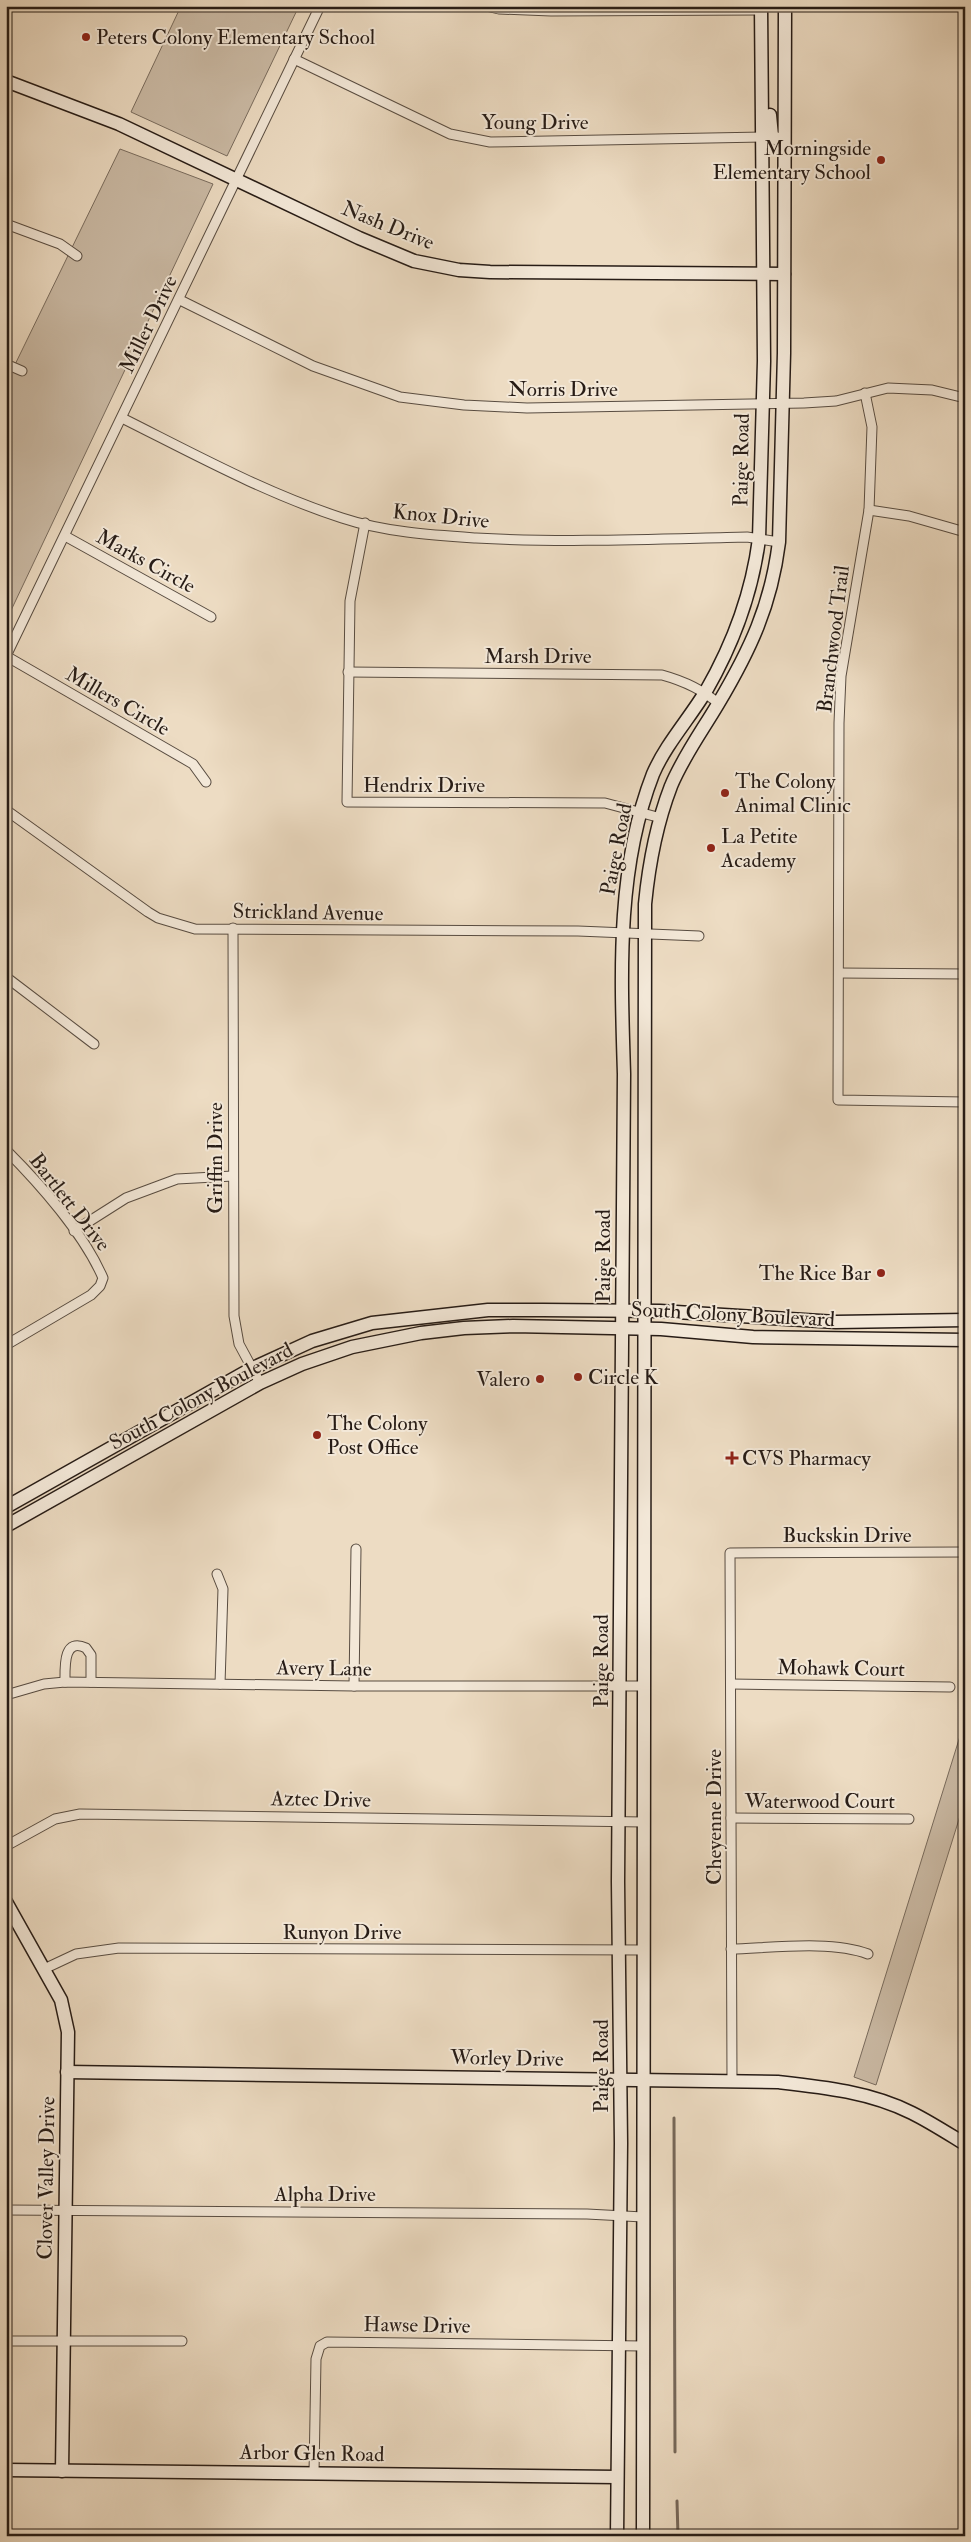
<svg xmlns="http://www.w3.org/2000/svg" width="971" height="2542" viewBox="0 0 971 2542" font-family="'IM FELL Double Pica',serif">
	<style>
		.green { fill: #cbbba6; stroke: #796c5e }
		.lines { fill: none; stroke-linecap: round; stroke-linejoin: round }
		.stream { stroke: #76685a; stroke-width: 3 }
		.street-casing { stroke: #584c41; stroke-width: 11 }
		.secondary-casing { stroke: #271c16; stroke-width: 15 }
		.street { stroke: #f3e8d8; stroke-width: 9 }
		.secondary { stroke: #f3e8d8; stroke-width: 12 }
		.poi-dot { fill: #8f2418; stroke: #f3e8d8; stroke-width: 2 }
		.labels { text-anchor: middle; stroke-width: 4; stroke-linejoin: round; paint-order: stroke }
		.poi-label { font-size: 21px; fill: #271c16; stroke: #f3e8d8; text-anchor: start }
		.street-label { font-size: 21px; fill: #271c16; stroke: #f3e8d8 }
	</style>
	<rect width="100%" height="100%" fill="#eddcc3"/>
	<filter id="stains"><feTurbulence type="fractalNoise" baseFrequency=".004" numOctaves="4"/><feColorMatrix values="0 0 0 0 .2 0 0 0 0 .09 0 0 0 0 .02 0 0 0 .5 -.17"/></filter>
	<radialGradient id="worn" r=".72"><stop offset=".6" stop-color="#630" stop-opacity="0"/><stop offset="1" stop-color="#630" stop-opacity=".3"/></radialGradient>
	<g class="green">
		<path d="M181 6H299L227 156 131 112Z"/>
		<path d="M120 149 213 184 6 621V383Z"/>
		<path d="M965 1720V1800L876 2085 854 2077Z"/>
	</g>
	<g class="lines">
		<g class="stream">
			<path d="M674 2118 675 2452"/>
			<path d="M677 2501 678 2536"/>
		</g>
		<defs>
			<g id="street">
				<path d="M486 6 499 9 551 11 761 10"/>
				<path d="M294 59 450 134 490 142 763 137"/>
				<path d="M6 224 60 244 77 256"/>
				<path d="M180 300 313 366 400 397 464 405 527 408 804 403 836 401 888 388 932 390 965 398"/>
				<path d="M6 364 22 371"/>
				<path d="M865 393 872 427 869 510 841 676 839 723 838 1100 965 1102"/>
				<path d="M122 418C194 454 265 493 342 518 384 532 431 535 476 538 566 543 657 539 747 537L779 542"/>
				<path d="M869 510 909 516 965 532"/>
				<path d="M365 523 350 601 347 802 605 803 661 818"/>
				<path d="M65 536 211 617"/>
				<path d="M6 656 320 6"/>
				<path d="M6 656 193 764 206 782"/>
				<path d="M348 672 662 675C684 681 702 689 719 704"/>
				<path d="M6 810 148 912 158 918 195 929 578 931 699 936"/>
				<path d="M233 928 234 1316 239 1344 260 1383"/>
				<path d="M839 973 965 974"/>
				<path d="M6 977 94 1044"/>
				<path d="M6 1150C40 1184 84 1234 103 1278L100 1286 91 1295 6 1345"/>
				<path d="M74 1231 126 1198 177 1179 233 1176"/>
				<path d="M217 1574 223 1589 220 1684"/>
				<path d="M65 1682C65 1667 63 1637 86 1648L91 1655V1682"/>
				<path d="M731 1684 950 1687"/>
				<path d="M354 1686 356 1549"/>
				<path d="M6 1695 44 1684 65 1682 354 1686H644"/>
				<path d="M731 1818 909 1819"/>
				<path d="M6 1846 55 1819 80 1814 644 1822"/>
				<path d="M731 1949C770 1948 832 1940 868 1954"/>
				<path d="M44 1969 76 1954 119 1948 643 1950"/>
				<path d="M732 2081 730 1553 965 1552"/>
				<path d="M6 2210 587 2214 643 2217"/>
				<path d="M6 2341H182"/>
				<path d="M314 2473 316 2359 320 2346 327 2342 643 2346"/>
			</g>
			<g id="secondary">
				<path d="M6 81 119 124 359 238 414 261 459 270 490 272 784 274"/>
				<path d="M770 115 772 136 784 143"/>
				<path d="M6 1507 251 1369 312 1341 372 1323 488 1310H543L660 1311 836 1322 965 1320"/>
				<path d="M6 1526 260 1383 302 1364 352 1347 421 1333 464 1328 513 1326 661 1329 753 1337 965 1340"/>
				<path d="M6 1902 61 2000 68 2032 62 2471"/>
				<path d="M67 2072 778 2082C823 2087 870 2092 912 2113 930 2122 947 2133 965 2144"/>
				<path d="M6 2470 617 2477"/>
				<path d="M617 2536 621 2143 618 1882 624 1074C621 974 616 869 653 774 666 744 689 719 706 691 733 644 752 593 759 539L764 361 761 6"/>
				<path d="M643 2536 645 904C649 863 656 825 671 786 683 757 702 731 718 704 750 650 771 606 779 542L784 353 785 6"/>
			</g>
		</defs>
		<use href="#street" class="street-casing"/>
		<use href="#secondary" class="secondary-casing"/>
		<use href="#street" class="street"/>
		<use href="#secondary" class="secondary"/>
	</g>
	<g class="poi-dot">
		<circle cx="86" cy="37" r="5"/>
		<circle cx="881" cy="160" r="5"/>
		<circle cx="725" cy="793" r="5"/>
		<circle cx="711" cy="848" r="5"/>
		<circle cx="881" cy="1273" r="5"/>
		<circle cx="578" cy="1377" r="5"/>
		<circle cx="540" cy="1379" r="5"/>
		<circle cx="317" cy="1435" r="5"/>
		<path d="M729.5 1450.5h5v5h5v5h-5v5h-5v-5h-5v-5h5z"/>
	</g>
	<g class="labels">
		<g class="poi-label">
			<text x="96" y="44">Peters Colony Elementary School</text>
			<text x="871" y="155" text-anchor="end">Morningside<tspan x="871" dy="24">Elementary School</tspan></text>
			<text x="735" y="788">The Colony<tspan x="735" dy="24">Animal Clinic</tspan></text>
			<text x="721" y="843">La Petite<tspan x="721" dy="24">Academy</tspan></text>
			<text x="871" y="1280" text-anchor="end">The Rice Bar</text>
			<text x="588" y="1384">Circle K</text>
			<text x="530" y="1386" text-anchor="end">Valero</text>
			<text x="327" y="1430">The Colony<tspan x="327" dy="24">Post Office</tspan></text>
			<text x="742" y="1465">CVS Pharmacy</text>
		</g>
		<g class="street-label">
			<text x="535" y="129">Young Drive</text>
			<text transform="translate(388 225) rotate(22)" y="7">Nash Drive</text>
			<text transform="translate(148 324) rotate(-64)" y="7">Miller Drive</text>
			<text x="563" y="396">Norris Drive</text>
			<text transform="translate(741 460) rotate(-89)" y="7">Paige Road</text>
			<text transform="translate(441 516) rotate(6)" y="7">Knox Drive</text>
			<text transform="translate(146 561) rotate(29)" y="7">Marks Circle</text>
			<text transform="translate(833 639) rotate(-83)" y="7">Branchwood Trail</text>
			<text x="538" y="663">Marsh Drive</text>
			<text transform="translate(118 701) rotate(30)" y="7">Millers Circle</text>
			<text x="424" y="792">Hendrix Drive</text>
			<text transform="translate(616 849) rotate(-79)" y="7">Paige Road</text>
			<text transform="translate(308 912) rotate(1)" y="7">Strickland Avenue</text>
			<text transform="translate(215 1158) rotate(-90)" y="7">Griffin Drive</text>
			<text transform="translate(70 1202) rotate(52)" y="7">Bartlett Drive</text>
			<text transform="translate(603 1256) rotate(-90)" y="7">Paige Road</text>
			<text transform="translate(733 1314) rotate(3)" y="7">South Colony Boulevard</text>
			<text transform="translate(201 1396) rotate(-28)" y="7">South Colony Boulevard</text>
			<text x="847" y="1542">Buckskin Drive</text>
			<text transform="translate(601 1661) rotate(-90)" y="7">Paige Road</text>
			<text transform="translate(324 1668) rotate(1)" y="7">Avery Lane</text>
			<text transform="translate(841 1668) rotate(1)" y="7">Mohawk Court</text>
			<text transform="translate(321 1799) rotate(1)" y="7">Aztec Drive</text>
			<text x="820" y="1808">Waterwood Court</text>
			<text transform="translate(714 1817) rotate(-90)" y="7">Cheyenne Drive</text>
			<text x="342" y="1939">Runyon Drive</text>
			<text transform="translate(507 2058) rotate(1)" y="7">Worley Drive</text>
			<text transform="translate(601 2066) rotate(-90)" y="7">Paige Road</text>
			<text transform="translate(46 2178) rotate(-89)" y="7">Clover Valley Drive</text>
			<text x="325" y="2201">Alpha Drive</text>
			<text transform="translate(417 2325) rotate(1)" y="7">Hawse Drive</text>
			<text transform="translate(312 2453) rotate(1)" y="7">Arbor Glen Road</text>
		</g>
	</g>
	<rect width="971" height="2542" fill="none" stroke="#eddcc3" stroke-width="25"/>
	<rect x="8" y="8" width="956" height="2527" fill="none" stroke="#271c16" stroke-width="2.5"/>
	<rect x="12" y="12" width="946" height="2517" fill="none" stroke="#271c16"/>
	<rect width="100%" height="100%" filter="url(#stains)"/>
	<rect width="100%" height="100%" fill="url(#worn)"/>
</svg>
